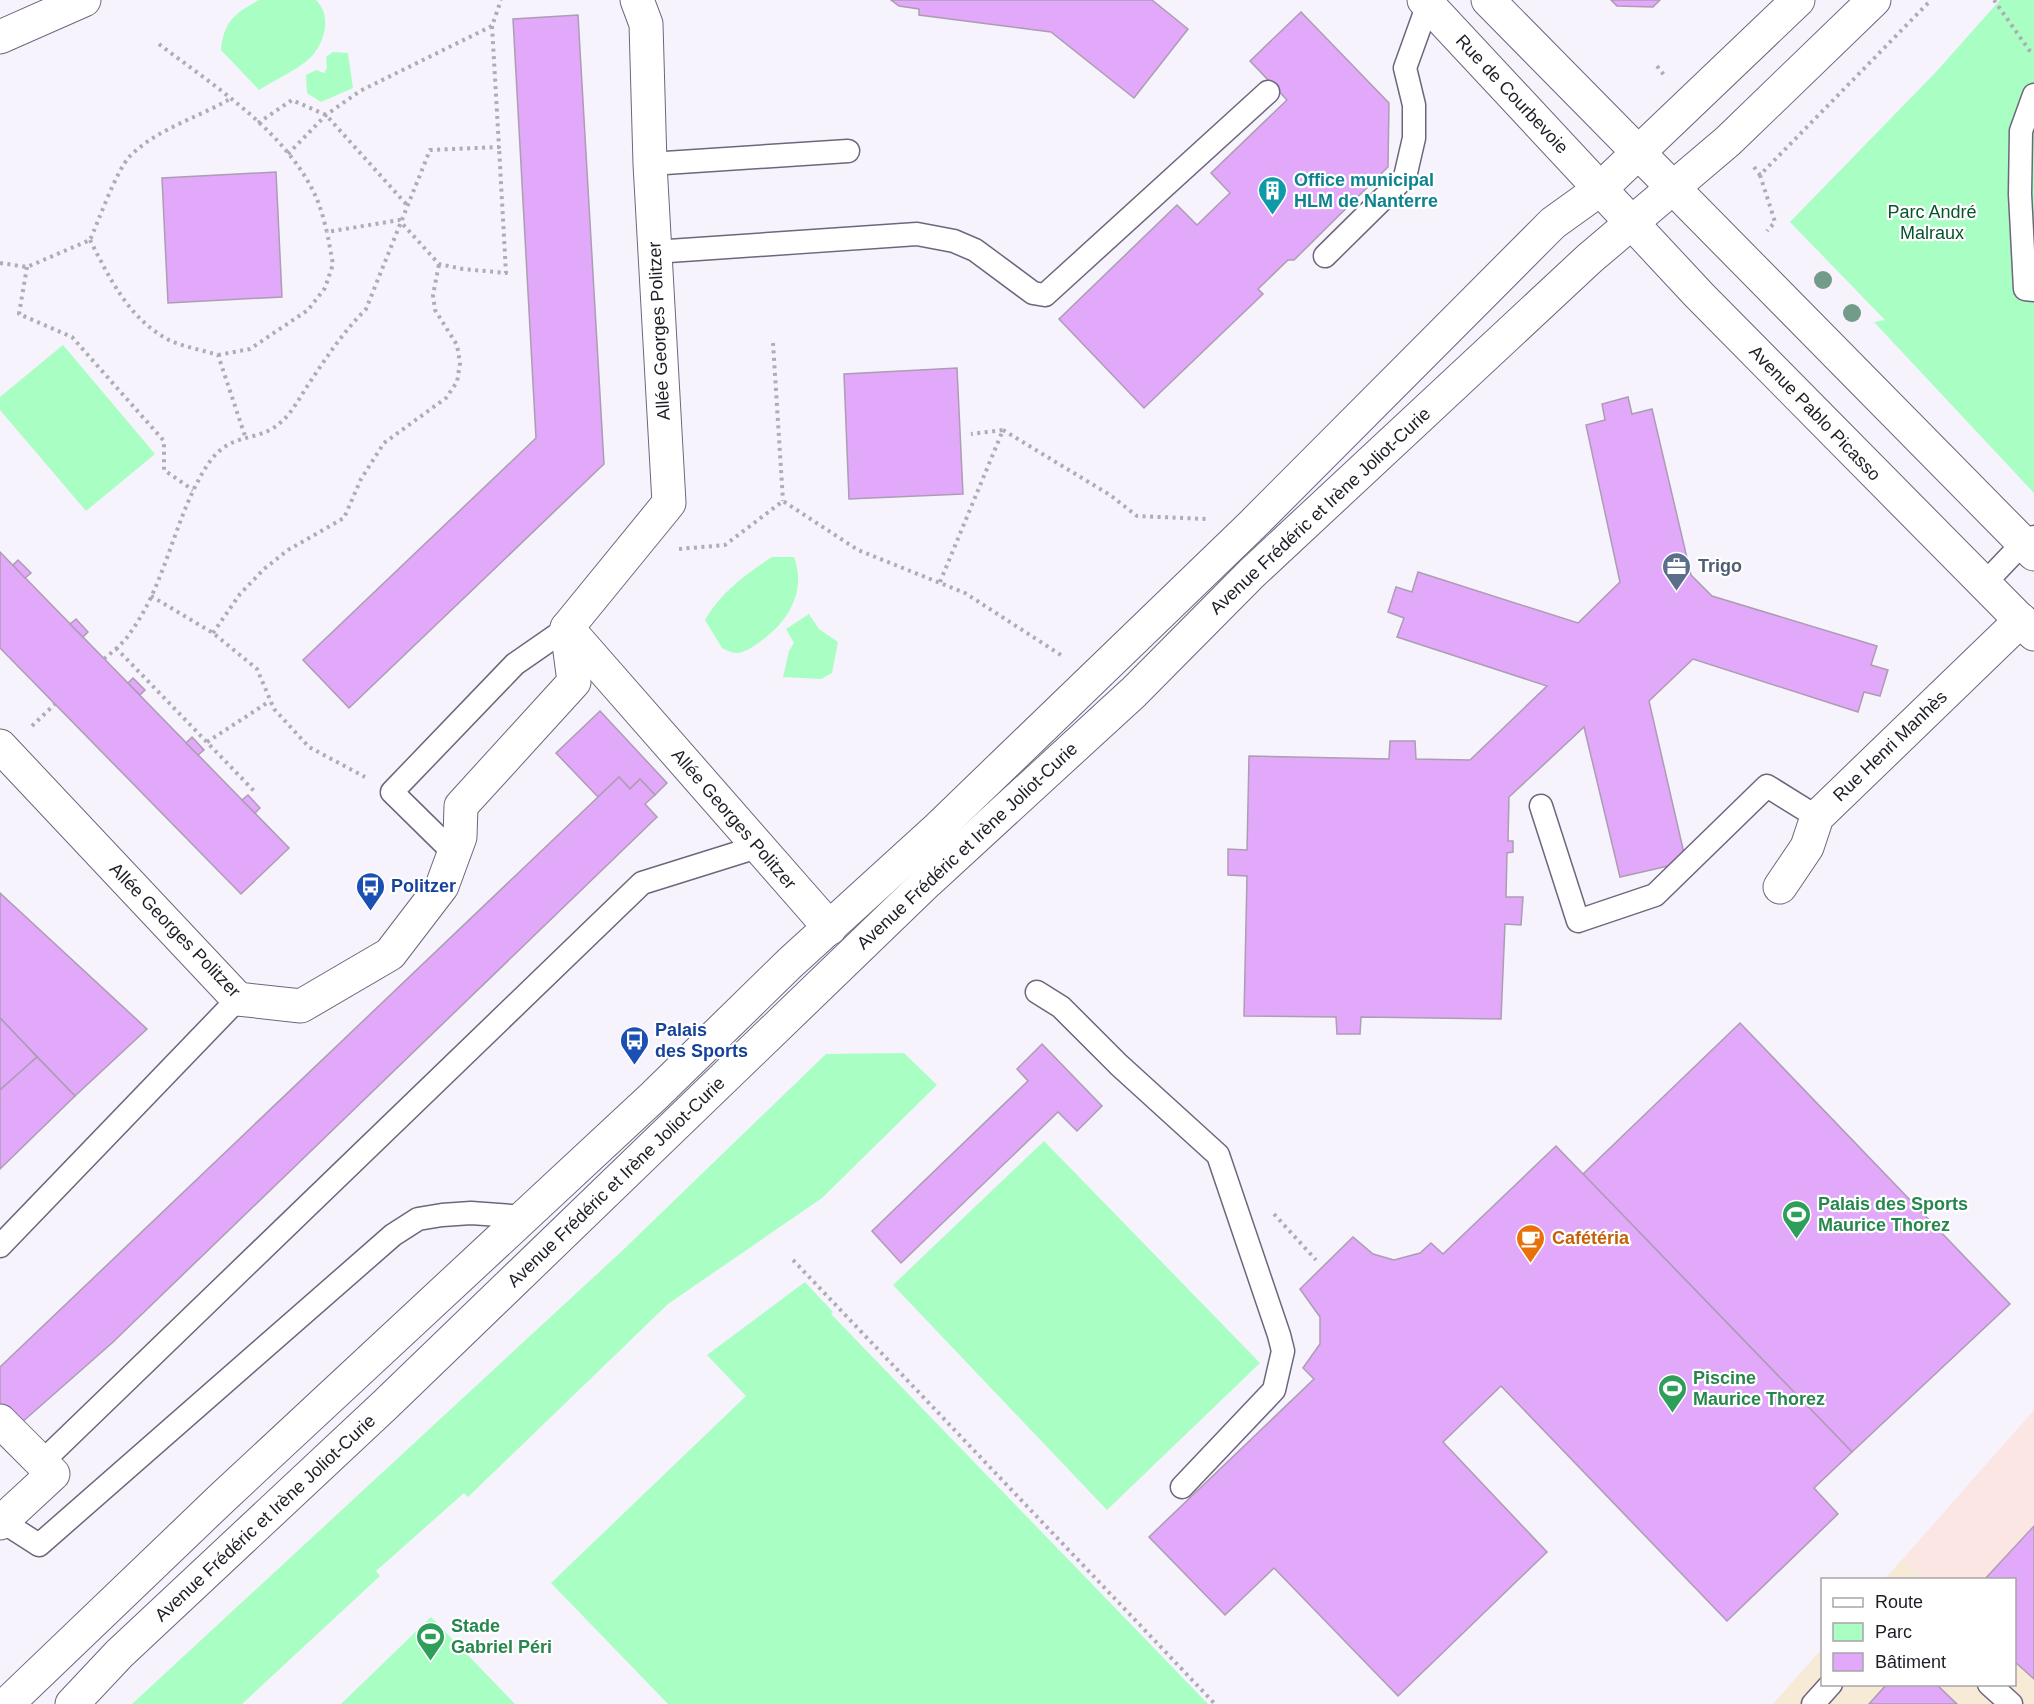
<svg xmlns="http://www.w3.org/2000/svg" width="2034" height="1704" viewBox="0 0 2034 1704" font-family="Arial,sans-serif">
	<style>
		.commercial { fill: #fbe6e3 }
		.industrial { fill: #f7ead6 }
		.green { fill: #a8fec3 }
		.building { fill: #e2a8fa; stroke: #ac9db2; stroke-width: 1.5 }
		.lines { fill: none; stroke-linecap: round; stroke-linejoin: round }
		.service-casing { stroke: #6e667c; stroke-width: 25 }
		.pedestrian-casing { stroke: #6e667c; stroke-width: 35 }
		.minor-casing { stroke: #6e667c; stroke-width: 35 }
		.tertiary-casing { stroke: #6e667c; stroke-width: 35 }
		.secondary-casing { stroke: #6e667c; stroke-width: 35 }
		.path { stroke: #afacb5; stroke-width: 4; stroke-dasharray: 3 4.5; stroke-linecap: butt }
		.service { stroke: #fff; stroke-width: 22 }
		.pedestrian { stroke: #fff; stroke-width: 33 }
		.minor { stroke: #fff; stroke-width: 33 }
		.tertiary { stroke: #fff; stroke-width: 33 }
		.secondary { stroke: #fff; stroke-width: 33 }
		.tree { fill: #739b8a }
		.labels { text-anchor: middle; stroke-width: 4.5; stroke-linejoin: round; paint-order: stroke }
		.street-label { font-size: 18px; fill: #201d26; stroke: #fff }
		.culture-label { font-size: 18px; font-weight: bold; fill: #0d838f; stroke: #fff; text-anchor: start }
		.park-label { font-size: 18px; fill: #07532c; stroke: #fff }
		.service-label { font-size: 18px; font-weight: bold; fill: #4e5e75; stroke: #fff; text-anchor: start }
		.transit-label { font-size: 18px; font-weight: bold; fill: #164399; stroke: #fff; text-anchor: start }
		.leisure-label { font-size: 18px; font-weight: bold; fill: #27864d; stroke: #fff; text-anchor: start }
		.food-label { font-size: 18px; font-weight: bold; fill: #c56008; stroke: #fff; text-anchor: start }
	</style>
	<rect width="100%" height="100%" fill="#f7f3fd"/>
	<path class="commercial" d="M2034 1410V1704H1773L1822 1649V1684H2014V1580L1885 1579Z"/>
	<g class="industrial">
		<path d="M2034 1526V1704H1773L1822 1649V1684H2014V1580L1984 1579Z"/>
		<path d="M1902 1560 1924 1579H1885Z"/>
	</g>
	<g class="green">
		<path d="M259 0H316C332 16 325 41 312 56 301 68 273 81 259 90L221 50C224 21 234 14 259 0Z"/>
		<path d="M2000 0H2034V493L1874 322 1885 320 1790 222 1936 72Z"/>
		<path d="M333 52 348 53 353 88 321 102 307 93 306 75 316 70 324 73 327 68 326 57Z"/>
		<path d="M63 345 155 454 86 511 0 410V397Z"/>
		<path d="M772 557H794C807 591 788 622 761 641 754 646 745 653 736 653 732 653 726 650 722 648L705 620C720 593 746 574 772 557Z"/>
		<path d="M809 614 819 629 838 642 832 673 821 679 783 677 789 651 794 643 786 629Z"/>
		<path d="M904 1053 937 1085 822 1198 668 1304 468 1497 464 1493 376 1571 380 1576 242 1704H132L623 1250 826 1054Z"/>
		<path d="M1044 1141 1260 1363 1107 1510 893 1285Z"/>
		<path d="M805 1282 833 1312 831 1314 1208 1704H668L551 1583 746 1396 707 1355Z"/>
		<path d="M431 1617 515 1704H341Z"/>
	</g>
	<g class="building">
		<path d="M891 0H1152L1188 29 1134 98 1051 32 919 15V9L899 6Z"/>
		<path d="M1611 0H1660L1653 7 1617 6Z"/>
		<path d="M1301 12 1389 103 1388 167 1294 260H1288L1258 289 1263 294 1144 408 1059 319 1177 205 1197 225 1230 193 1211 173 1287 100 1250 61Z"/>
		<path d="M578 15 604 464 349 708 303 660 536 438 513 19Z"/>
		<path d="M276 172 282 297 168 303 162 178Z"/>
		<path d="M957 368 963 494 849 499 844 374Z"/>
		<path d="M1628 397 1632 414 1652 409 1691 575 1712 596 1877 646 1871 665 1888 670 1880 696 1864 692 1858 712 1693 659 1649 701 1686 862 1620 877 1584 727 1509 797 1508 841H1513V852L1507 853 1506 897H1523L1521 925 1505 924 1501 1019 1361 1017 1360 1034H1337L1336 1017 1244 1016 1247 876 1228 875V849L1247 850 1249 756 1389 759 1390 741H1415L1416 759 1470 760 1547 686 1397 637 1404 618 1388 612 1396 587 1412 592 1418 572 1578 623 1620 582 1586 425 1605 420 1602 404Z"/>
		<path d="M0 552 289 848 241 894 0 648Z"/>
		<path d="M18 560 31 573 25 578 13 565Z"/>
		<path d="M76 619 88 632 83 637 70 624Z"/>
		<path d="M133 678 145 690 140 695 128 683Z"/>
		<path d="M600 711 667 783 655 795 640 779 630 789 619 777 598 797 556 753Z"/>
		<path d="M192 737 204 750 198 755 186 743Z"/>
		<path d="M619 777 630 789 640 779 655 795 645 804 657 817 112 1343 12 1431 0 1417V1367Z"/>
		<path d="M248 795 260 808 255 813 242 800Z"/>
		<path d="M0 893 147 1029 75 1096 0 1018Z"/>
		<path d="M0 1018 37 1057 0 1090Z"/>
		<path d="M1740 1023 2010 1304 1852 1452 1583 1174Z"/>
		<path d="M1042 1044 1102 1106 1077 1131 1058 1112 901 1263 872 1231 1028 1081 1017 1069Z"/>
		<path d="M37 1057 75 1096 0 1169V1090Z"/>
		<path d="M1556 1146 1852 1452 1814 1488 1838 1514 1727 1621 1501 1386 1443 1442 1547 1552 1398 1696 1274 1568 1225 1615 1149 1537 1314 1379 1303 1368 1320 1344V1317L1300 1289 1353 1237 1373 1254 1394 1260 1420 1253 1431 1243 1443 1254Z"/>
		<path d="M2034 1526V1679L2014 1661V1580H1984Z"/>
		<path d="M1887 1684H1936L1957 1704H1869Z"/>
	</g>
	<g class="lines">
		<defs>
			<g id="service">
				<path d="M2034 95 2021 131 2020 194 2025 289 2034 290"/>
				<path d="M650 164 848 151"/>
				<path d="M654 252 917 234 954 241 975 250 1033 293 1045 295 1268 92"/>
				<path d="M1325 256 1405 177 1414 138V105L1405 68 1428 4"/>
				<path d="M1985 583 2023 543 2034 537"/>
				<path d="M1541 806 1578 921 1655 895 1767 786 1817 817"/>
				<path d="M454 853 392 792 515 664 567 628"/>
				<path d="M1037 992 1061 1007 1119 1065 1218 1155 1279 1335 1283 1351 1274 1390 1182 1487"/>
				<path d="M0 1246 238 999"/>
				<path d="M42 1462 642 883 757 847"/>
				<path d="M0 1520 39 1545 393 1235 418 1219 442 1215 471 1213 526 1217"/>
				<path d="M1989 1684 2011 1704"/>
				<path d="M1813 1704 1831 1684"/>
			</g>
			<path id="pedestrian" d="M0 1421 53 1474 0 1523"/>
			<g id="minor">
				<path d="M567 628 830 928"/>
				<path d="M0 746 238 999 301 1006 390 954 442 886 460 837 461 806 574 682 567 628 669 503 650 164 646 24 637 0"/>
				<path d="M1780 887 1807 847 1817 817 2021 620"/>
			</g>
			<g id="tertiary">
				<path d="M1424 0 1699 295 2034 634"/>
				<path d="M1488 0 2034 554"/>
				<path d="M0 37 84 0"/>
			</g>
			<g id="secondary">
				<path d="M7 1704 222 1498 654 1096 790 963 935 831 1252 525 1553 223 1599 190 1798 0"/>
				<path d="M72 1704 119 1654 385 1405 927 882 1134 692 1252 573 1590 258 1728 141 1874 0"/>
			</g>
		</defs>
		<use href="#service" class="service-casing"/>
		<use href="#pedestrian" class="pedestrian-casing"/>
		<use href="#minor" class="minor-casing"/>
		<use href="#tertiary" class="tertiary-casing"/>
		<use href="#secondary" class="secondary-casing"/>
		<g class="path">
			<path d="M1994 0 2029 50 2034 53"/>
			<path d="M159 44C215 87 286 131 316 197 321 208 324 221 327 232L399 220 439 264 463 269 506 273 499 147"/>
			<path d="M1657 66 1664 75"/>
			<path d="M258 123 292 100 326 115 407 205"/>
			<path d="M288 154 326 115 360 91 492 26"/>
			<path d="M1754 167 1760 175 1931 0"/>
			<path d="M1760 175 1775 222 1767 231"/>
			<path d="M90 240C110 279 129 319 169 340 184 347 202 350 218 355L245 436"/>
			<path d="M0 263 27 267 90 240C99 220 116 171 130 156 157 129 197 118 230 99"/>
			<path d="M27 267 19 314 72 337 164 441V470L193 490"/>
			<path d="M773 343 783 501"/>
			<path d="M218 355 250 349 308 310 325 288 333 264 327 232"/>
			<path d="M1003 430 1110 495 1137 516 1206 519"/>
			<path d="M679 549 725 545 783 501 858 550 965 593 1064 657"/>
			<path d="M940 582 1003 430 971 434"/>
			<path d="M151 596 213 633 257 669 274 709 309 747 365 777"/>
			<path d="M213 633 240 594 264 569 288 550 344 518 361 479 384 443 446 398 457 382 460 363 457 345 435 310 433 295 439 264"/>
			<path d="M116 648 256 793"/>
			<path d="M104 659C113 651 124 643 130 633 167 583 174 516 208 464 231 430 257 444 281 422 292 413 300 397 308 385 326 358 343 332 366 309L430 150 499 147 492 26 501 0"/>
			<path d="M32 726 55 704"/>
			<path d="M207 742 270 701"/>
			<path d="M1274 1214 1316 1260"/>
			<path d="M793 1260 1215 1704"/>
		</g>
		<use href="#service" class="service"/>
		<use href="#pedestrian" class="pedestrian"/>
		<use href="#minor" class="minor"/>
		<use href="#tertiary" class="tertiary"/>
		<use href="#secondary" class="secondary"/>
	</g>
	<g class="tree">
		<circle cx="1823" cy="280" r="9"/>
		<circle cx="1852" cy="313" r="9"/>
	</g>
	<defs>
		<symbol id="building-pin" viewBox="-11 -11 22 30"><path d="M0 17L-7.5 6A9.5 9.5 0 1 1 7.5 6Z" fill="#0f9aa8" stroke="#fff"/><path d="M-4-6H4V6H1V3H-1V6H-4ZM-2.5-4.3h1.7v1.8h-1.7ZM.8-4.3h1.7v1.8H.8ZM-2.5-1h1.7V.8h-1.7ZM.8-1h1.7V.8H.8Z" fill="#fff"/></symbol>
		<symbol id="office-pin" viewBox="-11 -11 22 30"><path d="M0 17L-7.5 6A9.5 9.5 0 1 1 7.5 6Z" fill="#5c6f8a" stroke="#fff"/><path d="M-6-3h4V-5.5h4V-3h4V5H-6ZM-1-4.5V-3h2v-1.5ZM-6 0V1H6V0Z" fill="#fff"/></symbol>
		<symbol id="bus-pin" viewBox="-11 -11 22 30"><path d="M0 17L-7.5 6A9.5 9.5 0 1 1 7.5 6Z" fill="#1a4fb4" stroke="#fff"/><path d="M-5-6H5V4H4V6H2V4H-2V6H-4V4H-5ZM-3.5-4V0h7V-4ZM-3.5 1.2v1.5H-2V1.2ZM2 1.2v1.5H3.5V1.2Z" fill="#fff"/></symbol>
		<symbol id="stadium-pin" viewBox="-11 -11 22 30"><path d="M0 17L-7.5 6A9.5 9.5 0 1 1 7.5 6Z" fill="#2e9e5b" stroke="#fff"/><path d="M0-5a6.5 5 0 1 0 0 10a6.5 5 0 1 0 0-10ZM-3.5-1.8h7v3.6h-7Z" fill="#fff"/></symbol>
		<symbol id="cafe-pin" viewBox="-11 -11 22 30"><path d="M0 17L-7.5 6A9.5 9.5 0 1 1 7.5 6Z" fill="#e8710a" stroke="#fff"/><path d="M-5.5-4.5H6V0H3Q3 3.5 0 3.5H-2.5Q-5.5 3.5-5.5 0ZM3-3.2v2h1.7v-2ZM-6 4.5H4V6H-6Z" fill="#fff"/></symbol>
	</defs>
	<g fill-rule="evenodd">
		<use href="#building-pin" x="1256" y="174" width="33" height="45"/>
		<use href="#office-pin" x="1660" y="550" width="33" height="45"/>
		<use href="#bus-pin" x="354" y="870" width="33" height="45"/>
		<use href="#bus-pin" x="618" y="1024" width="33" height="45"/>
		<use href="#stadium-pin" x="1780" y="1198" width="33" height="45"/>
		<use href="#cafe-pin" x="1514" y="1222" width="33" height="45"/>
		<use href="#stadium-pin" x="1656" y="1372" width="33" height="45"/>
		<use href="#stadium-pin" x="414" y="1620" width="33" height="45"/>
	</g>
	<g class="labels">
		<g class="street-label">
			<text transform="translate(1512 94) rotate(47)" y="6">Rue de Courbevoie</text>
			<text transform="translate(659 331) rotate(-93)" y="6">Allée Georges Politzer</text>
			<text transform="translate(1815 413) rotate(46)" y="6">Avenue Pablo Picasso</text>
			<text transform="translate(1320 511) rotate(-43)" y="6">Avenue Frédéric et Irène Joliot-Curie</text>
			<text transform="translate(1890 746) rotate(-44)" y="6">Rue Henri Manhès</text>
			<text transform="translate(734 819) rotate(49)" y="6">Allée Georges Politzer</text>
			<text transform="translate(967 846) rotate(-43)" y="6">Avenue Frédéric et Irène Joliot-Curie</text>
			<text transform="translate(175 930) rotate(46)" y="6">Allée Georges Politzer</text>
			<text transform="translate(616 1182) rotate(-44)" y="6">Avenue Frédéric et Irène Joliot-Curie</text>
			<text transform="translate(265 1518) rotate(-43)" y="6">Avenue Frédéric et Irène Joliot-Curie</text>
		</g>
		<g class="culture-label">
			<text x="1294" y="186">Office municipal<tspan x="1294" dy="21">HLM de Nanterre</tspan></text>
		</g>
		<g class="park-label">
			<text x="1932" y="218">Parc André<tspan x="1932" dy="21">Malraux</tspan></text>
		</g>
		<g class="service-label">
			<text x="1698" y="572">Trigo</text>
		</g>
		<g class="transit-label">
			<text x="391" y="892">Politzer</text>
			<text x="655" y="1036">Palais<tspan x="655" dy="21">des Sports</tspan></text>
		</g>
		<g class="leisure-label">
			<text x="1818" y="1210">Palais des Sports<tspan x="1818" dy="21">Maurice Thorez</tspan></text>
			<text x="1693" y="1384">Piscine<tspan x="1693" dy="21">Maurice Thorez</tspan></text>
			<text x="451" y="1632">Stade<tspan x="451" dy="21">Gabriel Péri</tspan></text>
		</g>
		<g class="food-label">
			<text x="1552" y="1244">Cafétéria</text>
		</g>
	</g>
	<rect x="1821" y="1578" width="195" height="108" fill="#ffffff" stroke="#a6a5a8" stroke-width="1.5"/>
	<rect x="1833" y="1598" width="30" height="9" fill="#ffffff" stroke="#a6a5a8" stroke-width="1.5"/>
	<text x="1875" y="1608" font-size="18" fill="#201d26">Route</text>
	<rect x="1833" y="1623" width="30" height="18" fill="#a8fec3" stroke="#a6a5a8" stroke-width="1.5"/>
	<text x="1875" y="1638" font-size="18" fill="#201d26">Parc</text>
	<rect x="1833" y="1653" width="30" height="18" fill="#e2a8fa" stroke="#a6a5a8" stroke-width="1.5"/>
	<text x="1875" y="1668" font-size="18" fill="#201d26">Bâtiment</text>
</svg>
